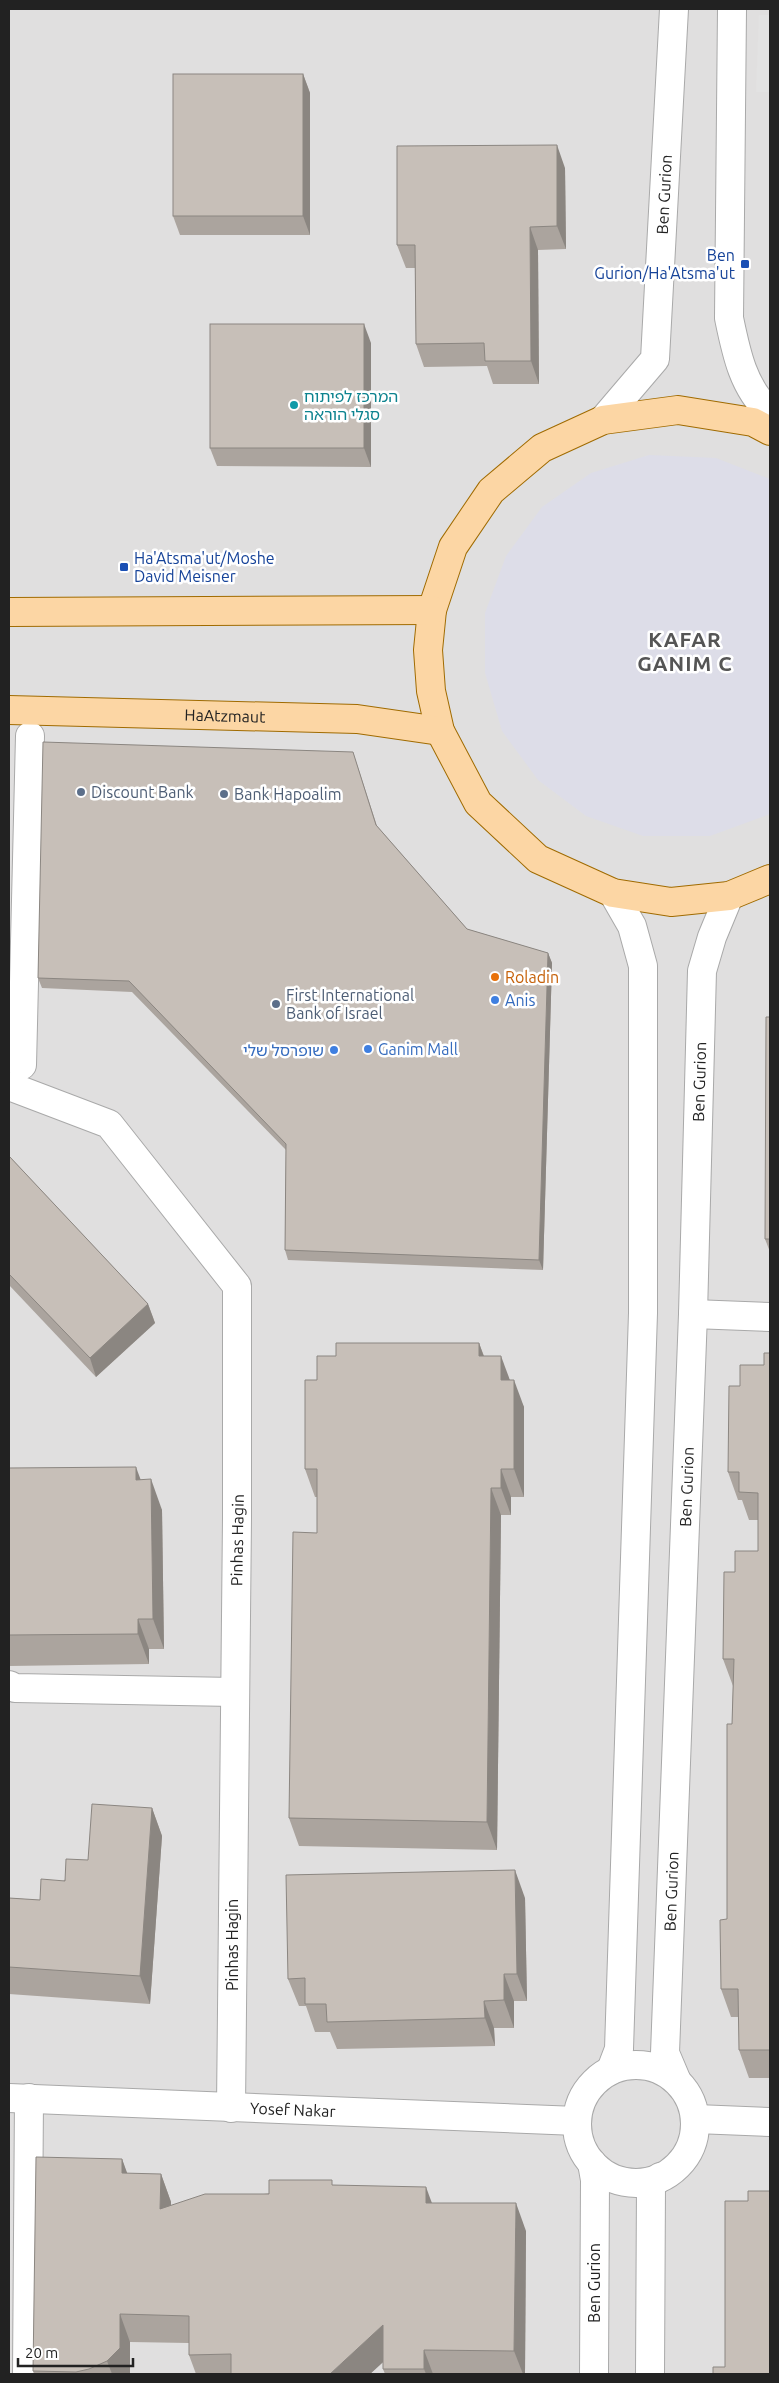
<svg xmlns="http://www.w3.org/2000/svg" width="779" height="2383" viewBox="0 0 779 2383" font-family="Ubuntu,'Noto Sans Hebrew',sans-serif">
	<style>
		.residential { fill: #e0dfdf }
		.parking { fill: #e2e2e2 }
		.plaza { fill: #dddde8 }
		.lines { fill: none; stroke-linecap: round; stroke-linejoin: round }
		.minor-casing { stroke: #a9a9a9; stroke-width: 30 }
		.major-casing { stroke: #a06b00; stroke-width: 30 }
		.minor { stroke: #fff; stroke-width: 28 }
		.major { stroke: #fcd6a4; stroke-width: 28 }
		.wall { fill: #aba49e }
		.shaded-wall { fill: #8b8681 }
		.building { fill: #c7bfb8; stroke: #8b8681 }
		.transit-dot { fill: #1a4fb4; stroke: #fff; stroke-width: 2 }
		.culture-dot { fill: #0f9aa8; stroke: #fff; stroke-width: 2 }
		.service-dot { fill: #5c6f8a; stroke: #fff; stroke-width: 2 }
		.food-dot { fill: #e8710a; stroke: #fff; stroke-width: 2 }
		.shop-dot { fill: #3f7fe0; stroke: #fff; stroke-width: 2 }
		.labels { text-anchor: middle; stroke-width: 5; stroke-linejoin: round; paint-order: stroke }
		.street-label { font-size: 16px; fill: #222; stroke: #fff }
		.transit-label { font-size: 16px; fill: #164399; stroke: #fff; text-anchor: end }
		.culture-label { font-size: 16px; fill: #0d838f; stroke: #fff; text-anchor: start }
		.service-label { font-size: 16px; fill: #4e5e75; stroke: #fff; text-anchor: start }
		.food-label { font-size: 16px; fill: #c56008; stroke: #fff; text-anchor: start }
		.shop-label { font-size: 16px; fill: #366cbe; stroke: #fff; text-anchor: start }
		.district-label { font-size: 21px; font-weight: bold; letter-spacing: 1px; fill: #555; stroke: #fff }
	</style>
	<rect width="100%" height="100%" fill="#f2efe9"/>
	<rect class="residential" x="9" y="9" width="761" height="2365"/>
	<path class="parking" d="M759 15H770V92H756Z"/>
	<path class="plaza" d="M649 455 716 458 770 479V814L710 836H643L586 816 538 780 502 731 485 673V613L506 556 542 507 591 473Z"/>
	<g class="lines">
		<defs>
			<g id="minor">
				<path d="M732 9 729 318C736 352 743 388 770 412"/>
				<path id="s1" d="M603 420 655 359 674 9"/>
				<path d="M22 1065 30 736"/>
				<path d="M9 1086 109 1124 237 1286V1518L231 2108"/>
				<path d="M693 1314 770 1317"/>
				<path d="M9 1685 15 1688 234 1692"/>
				<circle cx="636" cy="2124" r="59"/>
				<path d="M611 2070 619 2049 643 1313V966L632 926 613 893"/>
				<path id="s2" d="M676 2079 665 2053 693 1314 702 971 712 937 729 896"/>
				<path id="s3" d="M9 2098 577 2121"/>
				<path d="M696 2119 770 2122"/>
				<path d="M592 2163 595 2180 594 2374"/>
				<path d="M27 2374 29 2098"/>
				<path d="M650 2374 651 2185 660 2177"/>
			</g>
			<g id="major">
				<path d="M770 431 753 422 678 410 603 420 542 448 491 491 453 547 432 610 428 650 431 691 440 731 478 803 538 859 613 893 671 902 729 896 770 879"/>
				<path d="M9 612 432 610"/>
				<path id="s4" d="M9 710 357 719 440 731"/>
			</g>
		</defs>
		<use href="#minor" class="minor-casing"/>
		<use href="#major" class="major-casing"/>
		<use href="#minor" class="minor"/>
		<use href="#major" class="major"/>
	</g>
	<g class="wall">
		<path d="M303 74 310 93V235H180L173 216Z"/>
		<path d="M565 168 566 249 538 250 539 384H493L487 366 424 367 416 344 415 268H406L397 245Z"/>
		<path d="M371 343V467L217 466 210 448Z"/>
		<path d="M353 752 377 826 467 929 548 953 552 963 543 1270 288 1260 285 1250 286 1150 132 992 42 988 38 978Z"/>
		<path d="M770 1017V1252L765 1239Z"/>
		<path d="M9 1156 148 1304 155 1323 96 1377 9 1285Z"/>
		<path d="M479 1343 484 1356 510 1380 524 1407V1497H511V1515H501L497 1850 299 1846 289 1818 317 1533V1497H315L305 1469 317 1380 336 1356Z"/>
		<path d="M770 1353V2078H749L739 2050V2017H731L721 1989 727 1919 733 1686 723 1659 735 1572 758 1551V1520H749L742 1500H738L728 1472 740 1386 764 1365Z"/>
		<path d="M9 1468 141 1480 162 1510 164 1649H149V1664L9 1666Z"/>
		<path d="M152 1808 162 1836 150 2004 9 1994V1898L40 1900Z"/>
		<path d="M525 1898 527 2001H514V2028H494L495 2046 337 2049 330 2032H315L306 2006H299L288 1979Z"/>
		<path d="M122 2159 127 2174H161L171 2202V2206L334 2185 432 2203 526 2231 525 2374H385L383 2369V2362L370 2374H196L189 2355V2343L130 2342V2374H34L33 2371Z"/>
	</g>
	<g class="shaded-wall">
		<path d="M303 74 310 93V235L303 216Z"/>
		<path d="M557 145 565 168 566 249 557 226Z"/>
		<path d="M530 227 538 250 539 384 531 361Z"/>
		<path d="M364 324 371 343V467L364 448Z"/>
		<path d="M548 953 552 963 543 1270 539 1260Z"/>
		<path d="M148 1304 155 1323 96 1377 90 1358Z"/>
		<path d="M479 1343 489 1371 479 1356Z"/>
		<path d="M501 1356 511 1383 501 1380Z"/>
		<path d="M514 1380 524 1407V1497L514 1469Z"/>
		<path d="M136 1467 147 1497 136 1480Z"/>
		<path d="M501 1469 511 1497V1515L501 1488Z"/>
		<path d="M151 1479 162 1510 164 1649 153 1619Z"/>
		<path d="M491 1488 501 1515 497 1850 487 1822Z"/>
		<path d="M138 1619 149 1649V1664L138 1634Z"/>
		<path d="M152 1808 162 1836 150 2004 140 1976Z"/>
		<path d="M515 1870 525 1898 527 2001 517 1974Z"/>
		<path d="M504 1974 514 2001V2028L504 2000Z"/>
		<path d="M484 2001 494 2028 495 2046 485 2018Z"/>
		<path d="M122 2159 132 2186 122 2173Z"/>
		<path d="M161 2174 171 2202 170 2237 160 2209Z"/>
		<path d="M426 2187 436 2214 426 2203Z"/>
		<path d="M516 2203 526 2231 525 2374H523L514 2351Z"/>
		<path d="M120 2314 130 2342V2374H112L107 2361Z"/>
		<path d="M383 2325 393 2353 370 2374H330Z"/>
		<path d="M424 2350 433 2374H426L424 2369Z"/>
	</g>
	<g class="building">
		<rect x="173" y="74" width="130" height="142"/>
		<path d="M557 145V226L530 227 531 361H485L484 343 416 344 415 245H397V146Z"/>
		<rect x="210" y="324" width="154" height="124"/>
		<path d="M43 742 353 752 376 825 467 929 548 953 539 1260 285 1250 286 1144 129 981 38 978Z"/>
		<path d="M766 1017H770V1239H765Z"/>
		<path d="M9 1156 148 1304 90 1358 9 1274Z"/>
		<path d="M336 1343H479V1356H501V1380H514V1469H501V1488H491L487 1822 289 1818 293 1532 317 1533V1469H305V1380H317V1356H336Z"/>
		<path d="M764 1353H770V2050H739L738 1989H721L720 1920 727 1919V1724H732L734 1659H723L724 1572H735V1551H758V1493L739 1492V1472H728L729 1386H740V1365H764Z"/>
		<path d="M136 1467V1480L151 1479 153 1619H138V1634L9 1635V1468Z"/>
		<path d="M92 1804 152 1808 140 1976 9 1967V1898L40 1900 41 1879 65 1881 66 1859 88 1860Z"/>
		<path d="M515 1870 517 1974H504V2000L484 2001 485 2018 327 2022 326 2004H305V1978L288 1979 286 1875Z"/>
		<path d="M36 2157 122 2159V2173L161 2174 160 2209 205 2194H269V2180H332V2185L426 2187V2203H516L514 2351 424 2350V2369H383V2325L330 2374H231V2354L189 2355V2316L120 2314V2348L107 2361 89 2369 76 2372 33 2371Z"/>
		<path d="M748 2191H770V2374H713V2367H725V2201H748Z"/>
	</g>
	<g class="transit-dot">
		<rect x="740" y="259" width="10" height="10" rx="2.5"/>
		<rect x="119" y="562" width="10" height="10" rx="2.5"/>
	</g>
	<circle class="culture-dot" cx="294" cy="405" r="5"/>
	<g class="service-dot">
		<circle cx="81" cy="792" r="5"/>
		<circle cx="224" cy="794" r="5"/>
		<circle cx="276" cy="1004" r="5"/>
	</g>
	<circle class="food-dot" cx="495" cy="977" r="5"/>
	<g class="shop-dot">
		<circle cx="495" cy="1000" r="5"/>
		<circle cx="368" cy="1049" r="5"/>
		<circle cx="334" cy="1050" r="5"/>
	</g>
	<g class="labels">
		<g class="street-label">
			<text dy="6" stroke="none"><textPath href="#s1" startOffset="245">Ben Gurion</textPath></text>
			<text dy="6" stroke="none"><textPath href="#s4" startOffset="216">HaAtzmaut</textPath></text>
			<text dy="6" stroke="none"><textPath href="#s2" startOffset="1000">Ben Gurion</textPath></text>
			<text dy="6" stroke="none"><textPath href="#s2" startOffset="595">Ben Gurion</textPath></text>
			<text transform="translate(237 1540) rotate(-89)" y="6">Pinhas Hagin</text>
			<text dy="6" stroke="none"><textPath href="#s2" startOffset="190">Ben Gurion</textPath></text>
			<text transform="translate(232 1945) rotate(-90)" y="6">Pinhas Hagin</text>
			<text dy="6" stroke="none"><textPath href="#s3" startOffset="284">Yosef Nakar</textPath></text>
			<text transform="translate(594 2283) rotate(-90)" y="6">Ben Gurion</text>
		</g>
		<g class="transit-label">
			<text x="735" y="261">Ben<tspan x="735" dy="18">Gurion/Ha'Atsma'ut</tspan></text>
			<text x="134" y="564" text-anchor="start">Ha'Atsma'ut/Moshe<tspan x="134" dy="18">David Meisner</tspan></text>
		</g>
		<g class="culture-label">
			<text x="304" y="402">המרכז לפיתוח<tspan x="304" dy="18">סגלי הוראה</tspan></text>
		</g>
		<g class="service-label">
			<text x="91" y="798">Discount Bank</text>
			<text x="234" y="800">Bank Hapoalim</text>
			<text x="286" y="1001">First International<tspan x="286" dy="18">Bank of Israel</tspan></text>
		</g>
		<g class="food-label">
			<text x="505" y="983">Roladin</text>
		</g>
		<g class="shop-label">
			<text x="505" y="1006">Anis</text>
			<text x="378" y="1055">Ganim Mall</text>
			<text x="324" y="1056" text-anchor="end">שופרסל שלי</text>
		</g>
		<g class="district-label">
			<text x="685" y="647">KAFAR<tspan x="685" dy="24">GANIM C</tspan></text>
		</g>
	</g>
	<rect width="779" height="2383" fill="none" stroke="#222222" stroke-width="20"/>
	<path d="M18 2358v8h115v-8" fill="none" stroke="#222222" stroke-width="2.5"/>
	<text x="25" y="2358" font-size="15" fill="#222222" stroke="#ffffff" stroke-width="4" paint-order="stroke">20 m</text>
</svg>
